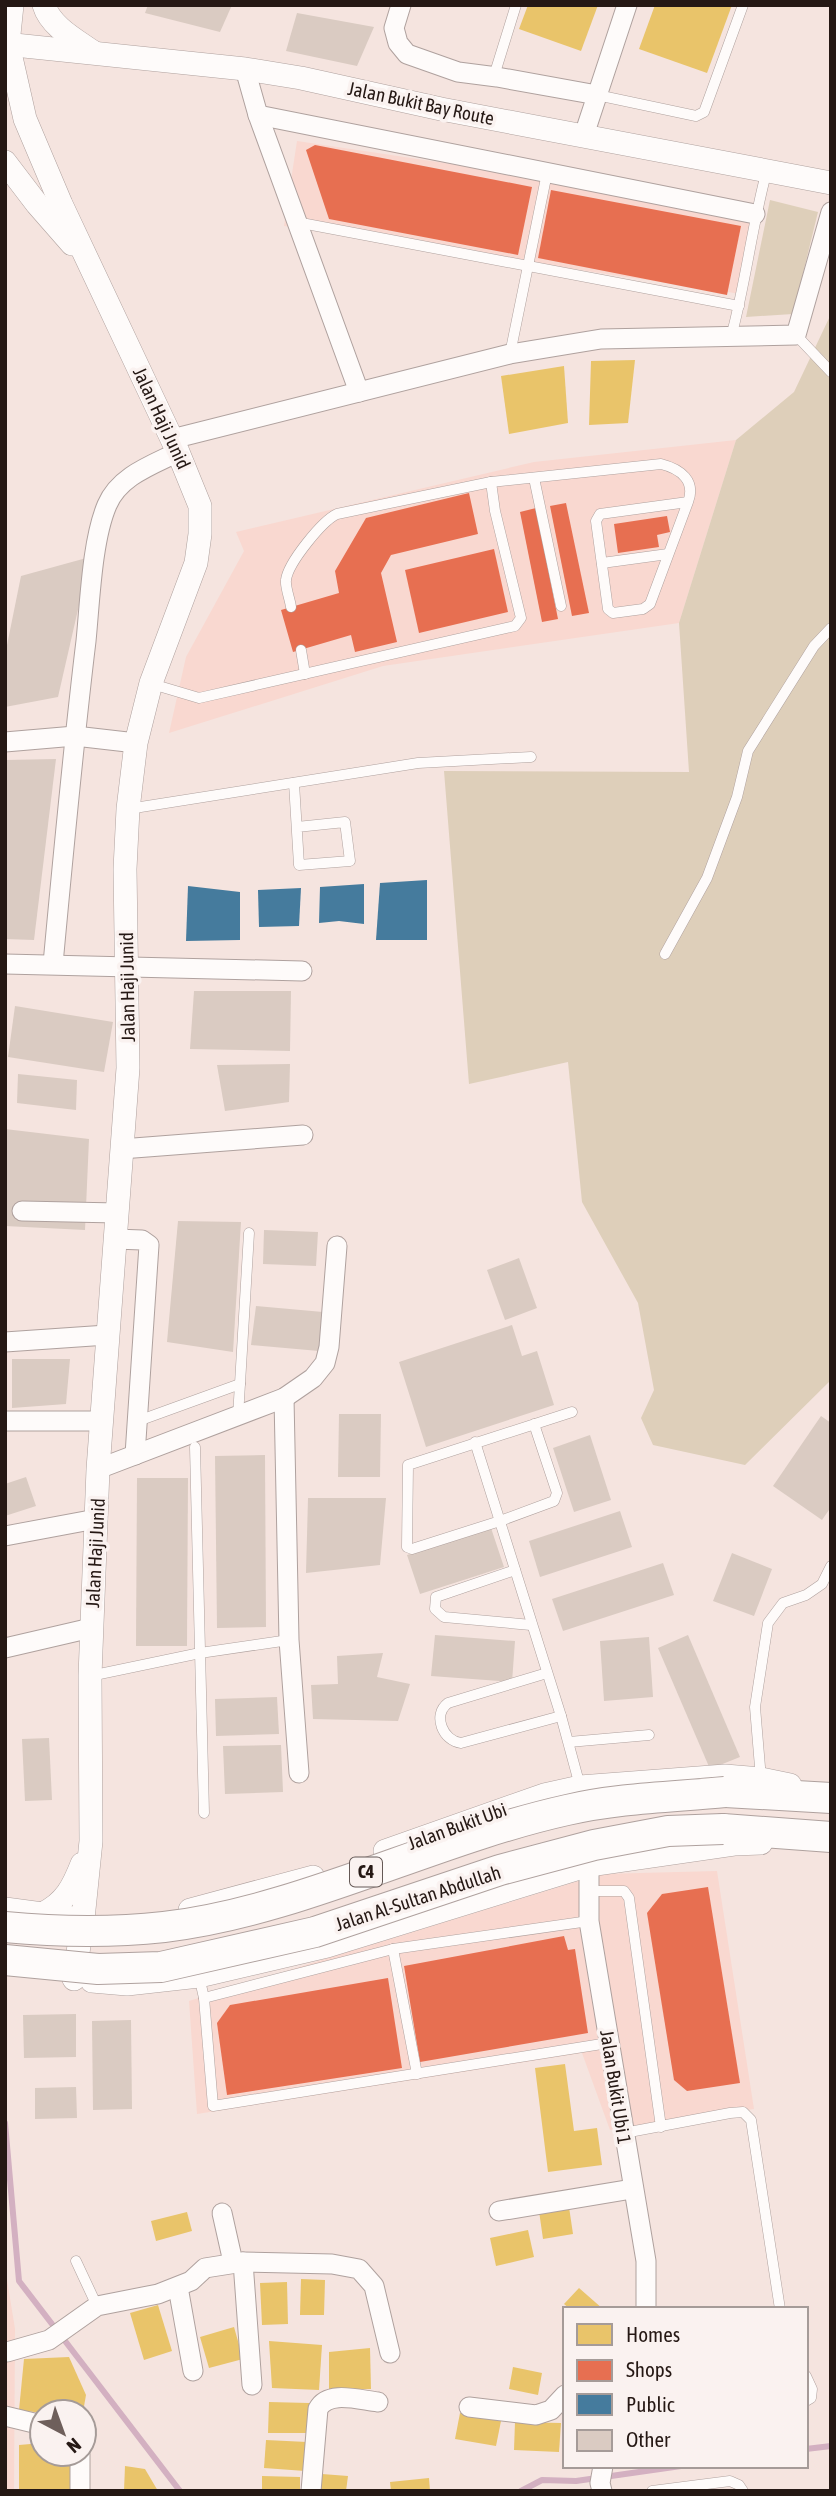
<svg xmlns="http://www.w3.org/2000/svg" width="836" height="2496" viewBox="0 0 836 2496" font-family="'Asap Condensed',sans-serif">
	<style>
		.built { fill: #f9d8d0 }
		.green { fill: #decfba }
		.homes { fill: #e9c46a }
		.shops { fill: #e76f51 }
		.public { fill: #457b9d }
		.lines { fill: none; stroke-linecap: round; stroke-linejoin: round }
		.stream { stroke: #d3b0c1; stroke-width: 6 }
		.building { fill: #dacbc2 }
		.service-casing { stroke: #afa19e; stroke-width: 11 }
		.minor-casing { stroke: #afa19e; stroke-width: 21 }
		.tertiary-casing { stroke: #afa19e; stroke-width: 24 }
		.primary-casing { stroke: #afa19e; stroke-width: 32 }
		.service { stroke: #fefbfa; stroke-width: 10 }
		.minor { stroke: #fefbfa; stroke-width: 19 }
		.tertiary { stroke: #fefbfa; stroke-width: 23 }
		.primary { stroke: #fefbfa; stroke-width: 30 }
		.primary-bridge-casing { stroke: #afa19e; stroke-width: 32; stroke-linecap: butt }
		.primary-bridge { stroke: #fefbfa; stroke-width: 30 }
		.labels { text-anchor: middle; stroke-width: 7; stroke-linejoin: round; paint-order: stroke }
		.shield { fill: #faf2f0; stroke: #655956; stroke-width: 2 }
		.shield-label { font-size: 18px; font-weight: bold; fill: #251814 }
		.street-label { font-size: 19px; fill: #251814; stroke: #faf2f0 }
	</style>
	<rect width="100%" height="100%" fill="#f5e4df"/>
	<g class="built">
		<path d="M297 141 754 209 741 294 284 226Z"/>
		<path d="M736 440 679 623 383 666 169 733 186 657 244 551 236 532 534 462Z"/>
		<path d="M717 1871 754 2109 610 2130 582 2053 197 2114 189 2001 601 1874Z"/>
		<path d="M5 2267 15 2329 14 2491H5Z"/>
	</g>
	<g class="green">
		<path d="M770 200 818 212 793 314 746 317Z"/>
		<path d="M831 314V1380L745 1465 653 1445 641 1418 654 1390 638 1303 582 1202 568 1062 469 1084 444 771 689 772 679 623 736 440 794 392Z"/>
	</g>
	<g class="homes">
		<path d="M528 5H598L581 51 519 29Z"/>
		<path d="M655 5H732L707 73 639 49Z"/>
		<path d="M635 360 628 423 589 425 591 361Z"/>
		<path d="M564 366 568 423 509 434 501 376Z"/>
		<path d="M565 2064 574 2131 597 2128 602 2165 548 2172 535 2068Z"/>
		<path d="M569 2207 573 2234 543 2239 539 2211Z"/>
		<path d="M187 2212 192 2231 156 2241 151 2221Z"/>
		<path d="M528 2230 534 2257 496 2266 490 2238Z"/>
		<path d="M301 2279 325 2280 324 2315H300Z"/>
		<path d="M287 2282 288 2324 262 2325 260 2283Z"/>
		<path d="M579 2288 603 2309H570L564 2304Z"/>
		<path d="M158 2305 172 2351 144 2360 130 2313Z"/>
		<path d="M234 2327 243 2359 209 2368 200 2337Z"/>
		<path d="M269 2341 322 2345 319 2390 272 2388Z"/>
		<path d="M370 2348 371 2389 329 2390V2352Z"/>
		<path d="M69 2357 86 2395 83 2412 42 2413 19 2410 24 2359Z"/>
		<path d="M513 2367 542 2373 538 2395 509 2389Z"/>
		<path d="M269 2402 309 2403V2433H268Z"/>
		<path d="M460 2413 501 2421 496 2446 455 2439Z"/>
		<path d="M515 2422 561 2423 559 2452 514 2450Z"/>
		<path d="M266 2440 307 2442 305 2471 264 2468Z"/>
		<path d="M42 2443V2454H71L72 2491H19V2445Z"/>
		<path d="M125 2466 145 2469 158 2491H124Z"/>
		<path d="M322 2474 348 2476 346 2491H320Z"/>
		<path d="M262 2476 300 2477V2491H262Z"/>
		<path d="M429 2478 430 2491H391L390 2482Z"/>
	</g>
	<g class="shops">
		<path d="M315 145 532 187 518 255 329 219 306 150Z"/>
		<path d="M551 190 741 226 727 295 538 258Z"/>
		<path d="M469 493 478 534 391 555 381 573 397 642 355 652 351 635 293 652 281 610 339 593 335 571 366 518Z"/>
		<path d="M566 503 589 613 572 616 550 506Z"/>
		<path d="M536 508 558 619 542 622 520 512Z"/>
		<path d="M667 516 670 532 657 535 659 547 618 553 614 524Z"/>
		<path d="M494 549 508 612 419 633 405 570Z"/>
		<path d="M708 1887 740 2083 687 2091 674 2080 647 1913 662 1894Z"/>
		<path d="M564 1936 568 1950 575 1949 588 2033 420 2062 404 1966Z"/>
		<path d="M388 1978 402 2068 227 2095 217 2023 230 2005Z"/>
	</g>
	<g class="public">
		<path d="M427 880V940H376L380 883Z"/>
		<path d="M364 884V924L339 921 319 923 320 887Z"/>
		<path d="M188 886 240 892V940L186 941Z"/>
		<path d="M301 888 299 926 259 927 258 890Z"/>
	</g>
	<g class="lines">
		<g class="stream">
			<path d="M5 2123 19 2281 52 2324"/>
			<path d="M62 2337 180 2491"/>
			<path d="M806 2449 831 2446"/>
			<path d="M521 2491 542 2480 576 2481 681 2466"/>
		</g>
	</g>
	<g class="building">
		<path d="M148 5H232L220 32 145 13Z"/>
		<path d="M297 13 374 27 357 66 286 51Z"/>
		<path d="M90 557 58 697 5 707V655L21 576Z"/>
		<path d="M56 759 34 940 5 939V760Z"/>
		<path d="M194 991H291L290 1051 190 1049Z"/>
		<path d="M15 1006 113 1022 104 1072 8 1057Z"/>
		<path d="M290 1064 289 1102 225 1111 217 1065Z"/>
		<path d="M18 1074 77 1080 76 1110 17 1103Z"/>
		<path d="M5 1129 89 1139 85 1230 5 1226Z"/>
		<path d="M178 1221 241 1222 233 1352 167 1342Z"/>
		<path d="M264 1230 318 1232 316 1266 263 1264Z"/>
		<path d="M519 1258 537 1308 505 1320 487 1270Z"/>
		<path d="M256 1306 323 1312 319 1351 251 1345Z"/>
		<path d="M512 1325 522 1356 537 1351 554 1405 426 1447 399 1362Z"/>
		<path d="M12 1359H70L66 1404 12 1408Z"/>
		<path d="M339 1414H381L380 1477H338Z"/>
		<path d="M821 1416 831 1423V1507L822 1520 773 1486Z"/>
		<path d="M590 1435 611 1500 574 1512 553 1448Z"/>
		<path d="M265 1455 266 1627 217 1628 215 1456Z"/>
		<path d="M26 1477 36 1506 5 1516V1484Z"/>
		<path d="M137 1478H188L187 1646H136Z"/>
		<path d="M308 1498H386L380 1565 306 1573Z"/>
		<path d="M620 1511 632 1547 540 1577 529 1541Z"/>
		<path d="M491 1528 504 1567 420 1594 407 1555Z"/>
		<path d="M732 1553 772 1569 754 1616 713 1601Z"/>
		<path d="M663 1563 674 1595 563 1631 552 1599Z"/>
		<path d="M435 1635 515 1641 512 1682 431 1676Z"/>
		<path d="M688 1635 740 1757 710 1769 658 1648Z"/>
		<path d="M649 1637 653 1697 604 1701 600 1641Z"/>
		<path d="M383 1653 377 1677 410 1684 398 1721 313 1719 311 1685 338 1684 337 1656Z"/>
		<path d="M277 1697 279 1734 216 1736 215 1699Z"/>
		<path d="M49 1738 52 1800 25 1801 22 1739Z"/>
		<path d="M281 1745 283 1792 225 1794 223 1746Z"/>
		<path d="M76 2014V2057L24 2058 23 2015Z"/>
		<path d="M131 2020 132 2109 93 2110 92 2021Z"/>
		<path d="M76 2087 77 2118 35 2119V2088Z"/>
	</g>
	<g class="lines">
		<defs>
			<g id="service">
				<path d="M494 76 516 5"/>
				<path d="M597 95 696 116 704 112 743 5"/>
				<path d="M296 222 739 306"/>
				<path d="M796 335 831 372"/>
				<path d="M731 337C746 282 752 225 767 170"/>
				<path d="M510 354 547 173"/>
				<path d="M534 478 561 606"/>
				<path d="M602 563 668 554"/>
				<path d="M291 607C290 599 285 587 286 580 288 563 322 521 337 514L491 482"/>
				<path d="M301 650 305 674"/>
				<path d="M152 684 199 698 515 626 521 618 495 511 491 482 661 464C681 469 696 481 688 502L650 604 643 609 613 613 608 609 596 521 600 514 688 502"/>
				<path d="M294 783 299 865 350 861 345 822 297 827"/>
				<path d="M128 809 418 763 531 757"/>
				<path d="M665 954 707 878 737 797 748 751 814 646 831 628"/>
				<path d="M238 1417 249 1233"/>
				<path d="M138 1421 240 1384"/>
				<path d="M534 1424 557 1493 554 1501 500 1521 412 1549 407 1547 408 1465 572 1412"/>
				<path d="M475 1442 561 1716 580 1786"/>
				<path d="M195 1447 204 1813"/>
				<path d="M515 1570 436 1597 435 1609 444 1617 531 1625"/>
				<path d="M547 1673 448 1703C432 1715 443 1741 461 1743L561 1716"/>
				<path d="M90 1676 200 1653 289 1640"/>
				<path d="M569 1742 649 1735"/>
				<path d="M761 1779 755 1707 768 1623 783 1603 806 1595 822 1584 831 1566"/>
				<path d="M589 1891H624L629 1898 661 2127"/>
				<path d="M393 1949 417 2074"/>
				<path d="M199 1976 204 1998 393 1949 589 1921"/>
				<path d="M204 1998 213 2106 608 2043"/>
				<path d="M624 2133 730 2113 743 2112 751 2120 780 2309"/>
				<path d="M76 2261 97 2306"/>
				<path d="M806 2376 812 2389 811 2398 806 2401"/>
				<path d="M652 2491 730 2481 739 2485 743 2491"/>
			</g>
			<g id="minor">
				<path d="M401 5 394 28 398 43 407 54 458 72 497 77 597 95"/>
				<path d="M245 69 258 115 359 392"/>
				<path d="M258 115 755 214"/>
				<path d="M584 135 627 5"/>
				<path d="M172 439 510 354 601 339 796 335 831 212"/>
				<path d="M5 742 75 736 136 743"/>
				<path d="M5 964 302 971"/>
				<path d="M53 964C63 856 73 748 86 641 90 601 92 540 107 505 119 476 152 465 178 452"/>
				<path d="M121 1149 303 1135"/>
				<path d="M22 1211 117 1213"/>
				<path d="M115 1239 142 1240 149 1245 135 1455"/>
				<path d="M5 1342 107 1335"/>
				<path d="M284 1398 289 1640 299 1773"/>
				<path d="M5 1421H101"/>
				<path d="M98 1469 284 1398 313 1378 325 1363 329 1347 337 1246"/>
				<path d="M5 1536 96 1519"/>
				<path d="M5 1648 91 1628"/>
				<path d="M589 1865V1921L646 2261V2309"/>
				<path d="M499 2211 632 2189"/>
				<path d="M222 2213 233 2262"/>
				<path d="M243 2262 252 2385"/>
				<path d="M178 2287 193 2371"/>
				<path d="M7 2352 49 2340 97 2306 158 2294 191 2281 205 2268 243 2262 332 2264 359 2269 374 2286 390 2353"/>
				<path d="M469 2407 536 2415 551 2410 565 2395"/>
				<path d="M5 2416 42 2425"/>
				<path d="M80 2491V2454"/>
				<path d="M311 2491 318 2409C328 2390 359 2400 378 2402"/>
				<path d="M602 2491 600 2483 603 2466"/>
			</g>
			<g id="tertiary">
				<path d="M12 5 8 44 25 119 61 204 178 452 200 506V534L196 563 151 683 136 743 128 809 125 869 128 1068 98 1469 90 1676 91 1841 83 1919 74 1979"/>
				<path d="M44 5C50 26 76 40 93 52"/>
				<path d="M5 44 245 69 301 78 441 109 831 183"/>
				<path d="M5 162 37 204 72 244"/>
				<path d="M385 1851 544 1795 580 1787 725 1776 761 1779 790 1785"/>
				<path d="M5 1909 80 1919"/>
				<path d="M190 1910 313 1877"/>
				<path d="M42 1914C65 1903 73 1887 82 1864"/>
				<path d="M92 1981 127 1984 199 1976 327 1946 589 1865 734 1844 761 1843"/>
			</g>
			<g id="primary">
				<path d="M725 1792 831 1798"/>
				<path d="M723 1829 831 1837"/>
			</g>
		</defs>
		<use href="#service" class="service-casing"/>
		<use href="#minor" class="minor-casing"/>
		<use href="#tertiary" class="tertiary-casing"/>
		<use href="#primary" class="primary-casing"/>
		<use href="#service" class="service"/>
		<use href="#minor" class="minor"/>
		<use href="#tertiary" class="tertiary"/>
		<use href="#primary" class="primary"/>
		<defs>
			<g id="primary-bridge">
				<path d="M5 1927C59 1932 110 1933 164 1927 300 1911 432 1840 567 1810 618 1798 672 1797 725 1792"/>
				<path d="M5 1960 98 1969 161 1967 315 1932 500 1870 594 1845 668 1831 723 1829"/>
			</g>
		</defs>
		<use href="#primary-bridge" class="primary-bridge-casing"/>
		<use href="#primary-bridge" class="primary-bridge"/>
	</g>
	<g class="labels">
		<rect class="shield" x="350" y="1857.5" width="32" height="29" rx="5"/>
		<g class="shield-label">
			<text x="366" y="1878">C4</text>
		</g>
		<g class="street-label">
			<text transform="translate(421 103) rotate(12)" y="7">Jalan Bukit Bay Route</text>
			<text transform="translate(162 418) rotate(65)" y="7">Jalan Haji Junid</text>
			<text transform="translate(127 987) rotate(-91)" y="7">Jalan Haji Junid</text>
			<text transform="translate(95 1553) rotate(-87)" y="7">Jalan Haji Junid</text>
			<text transform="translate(457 1826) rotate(-20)" y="7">Jalan Bukit Ubi</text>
			<text transform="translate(418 1898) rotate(-18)" y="7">Jalan Al-Sultan Abdullah</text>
			<text transform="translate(616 2087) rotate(81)" y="7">Jalan Bukit Ubi 1</text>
		</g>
	</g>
	<rect width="836" height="2496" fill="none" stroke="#251814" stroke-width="14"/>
	<rect x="563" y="2307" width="245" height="161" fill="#faf2f0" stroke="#a59b98" stroke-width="2"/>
	<rect x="577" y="2324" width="35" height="21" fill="#e9c46a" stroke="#a59b98" stroke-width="2"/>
	<text x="626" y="2342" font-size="21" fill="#251814">Homes</text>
	<rect x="577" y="2360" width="35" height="21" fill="#e76f51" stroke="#a59b98" stroke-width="2"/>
	<text x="626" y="2377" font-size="21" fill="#251814">Shops</text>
	<rect x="577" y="2394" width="35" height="21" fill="#457b9d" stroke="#a59b98" stroke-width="2"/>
	<text x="626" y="2412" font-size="21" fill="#251814">Public</text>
	<rect x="577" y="2430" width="35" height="21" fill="#dacbc2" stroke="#a59b98" stroke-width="2"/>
	<text x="626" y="2447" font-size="21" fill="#251814">Other</text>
	<g transform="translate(63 2433) rotate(139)"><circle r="33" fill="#faf2f0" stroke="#a59b98" stroke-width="2"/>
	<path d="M0-5L12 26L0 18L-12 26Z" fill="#6e5f5b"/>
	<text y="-10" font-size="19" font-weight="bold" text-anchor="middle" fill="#251814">N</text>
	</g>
</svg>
